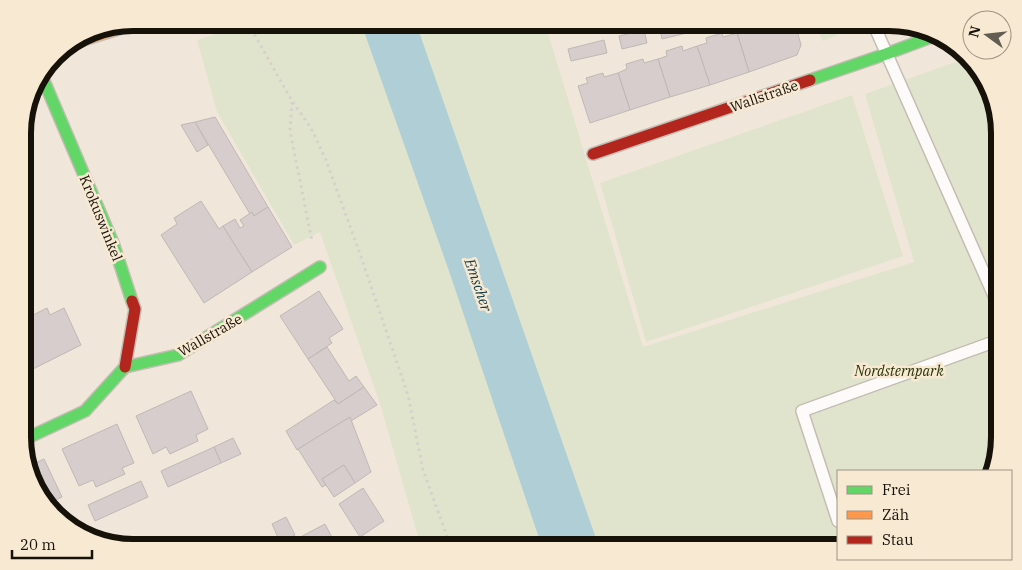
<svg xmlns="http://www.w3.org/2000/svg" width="1022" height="570" viewBox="0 0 1022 570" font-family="'IBM Plex Serif',serif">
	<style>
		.green { fill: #e1e4cd }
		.water { fill: #afced5 }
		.building { fill: #d7cdcd; stroke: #c0b8b5 }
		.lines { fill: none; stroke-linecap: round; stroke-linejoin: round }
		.lane-casing { stroke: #c3bdb3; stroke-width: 14 }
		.fast-casing { stroke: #c3bdb3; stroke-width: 14 }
		.slow-casing { stroke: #c3bdb3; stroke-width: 14 }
		.jam-casing { stroke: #c3bdb3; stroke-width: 14 }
		.path { stroke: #d4d1cd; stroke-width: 3; stroke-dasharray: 2.5 4; stroke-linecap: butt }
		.lane { stroke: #fdfbf9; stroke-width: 11 }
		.fast { stroke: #63d668; stroke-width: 11 }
		.slow { stroke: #ff974d; stroke-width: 11 }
		.jam { stroke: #b3261e; stroke-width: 11 }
		.labels { text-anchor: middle; stroke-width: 5; stroke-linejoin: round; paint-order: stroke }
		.street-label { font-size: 14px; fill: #161109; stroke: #f8e9d2 }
		.park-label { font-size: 14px; font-style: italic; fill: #253306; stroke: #f8e9d2 }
		.water-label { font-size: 15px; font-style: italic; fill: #14404c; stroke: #f8e9d2 }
		.rim { fill: none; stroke: #161109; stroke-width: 6 }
	</style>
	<rect width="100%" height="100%" fill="#f0e7da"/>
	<g class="green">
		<path d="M250 23H545L643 347 914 262 865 94 967 58 981 72 999 125V444L991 471H838V547H421L381 407 320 232 294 245 217 112 197 40Z"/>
		<path d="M814 23H840L837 35 823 41Z"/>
		<path d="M852 95 903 256 646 342 600 183Z"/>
	</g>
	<path class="water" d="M361 23H416L599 547H542L449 271Z"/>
	<g class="building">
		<path d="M674 23H689L691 32 662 39 659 26Z"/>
		<path d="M750 23H795L801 45 797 55 749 72 736 29 750 24Z"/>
		<path d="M644 30 647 43 622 49 619 36Z"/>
		<path d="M722 33 723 37 737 33 749 72 710 85 697 46 707 43 706 38Z"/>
		<path d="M604 40 607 53 571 61 568 49Z"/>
		<path d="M682 46 683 51 697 46 710 85 670 97 658 59 667 56 666 51Z"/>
		<path d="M643 59 644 63 658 59 670 97 630 110 618 73 627 69 626 64Z"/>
		<path d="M603 73 604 77 618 73 630 110 590 123 578 86 588 83 586 78Z"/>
		<path d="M215 117 268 207 254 216 252 212 250 214 195 122Z"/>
		<path d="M195 122 208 145 197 152 181 125Z"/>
		<path d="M201 201 219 229 223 226 252 272 204 303 161 235 177 224 174 218Z"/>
		<path d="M268 207 292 247 252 272 223 226 235 219 240 228 244 226 240 220 252 212 254 216Z"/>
		<path d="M319 291 343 329 329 338 332 343 308 359 280 316Z"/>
		<path d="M47 308 50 315 64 308 81 345 27 372 23 363V327H24L23 320Z"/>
		<path d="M327 347 349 381 356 376 364 387 338 404 308 359Z"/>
		<path d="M364 387 377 405 351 421 350 417 297 450 286 431 334 400 338 404Z"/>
		<path d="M191 391 208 429 196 435 198 441 170 454 166 447 153 454 136 416Z"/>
		<path d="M350 417 371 472 355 483 344 465 322 479 326 485 322 487 298 449Z"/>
		<path d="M117 424 134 463 122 468 125 474 96 487 93 480 79 486 62 449Z"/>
		<path d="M233 438 241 454 221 463 214 447Z"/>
		<path d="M214 447 221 463 168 487 161 471Z"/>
		<path d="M44 459 62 497 49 503 52 509 41 498 29 466Z"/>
		<path d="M344 465 355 483 334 497 322 479Z"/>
		<path d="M141 481 148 497 95 521 88 505Z"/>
		<path d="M363 488 384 521 360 537 339 504Z"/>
		<path d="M286 517 295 535 280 542 272 524Z"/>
		<path d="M325 524 337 547H294L291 542Z"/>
	</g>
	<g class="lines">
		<defs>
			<g id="lane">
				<path d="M873 23 999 307"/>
				<path d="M838 521 802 411 999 340"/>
			</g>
			<g id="fast">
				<path d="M41 74 113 243 132 301"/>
				<path d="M810 80 886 54 934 36"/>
				<path d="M23 440 85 411 125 367 178 355 320 267"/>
			</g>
			<path id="slow" d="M70 44 137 23"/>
			<g id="jam">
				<path d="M593 154 810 80"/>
				<path d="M125 367 135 309 132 301"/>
			</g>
		</defs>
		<use href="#lane" class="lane-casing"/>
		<use href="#fast" class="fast-casing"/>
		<use href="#slow" class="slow-casing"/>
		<use href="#jam" class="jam-casing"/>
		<g class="path">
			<path d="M248 23 292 101 311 128 326 160 360 254 408 395 423 470 451 547"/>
			<path d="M292 102 290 131 312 241"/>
		</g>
		<use href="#lane" class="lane"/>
		<use href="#fast" class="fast"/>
		<use href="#slow" class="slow"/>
		<use href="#jam" class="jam"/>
	</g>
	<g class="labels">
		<g class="street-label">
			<text transform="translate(764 96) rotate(-19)" y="5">Wallstraße</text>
			<text transform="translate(101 218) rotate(68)" y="5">Krokuswinkel</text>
			<text transform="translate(210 335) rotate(-30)" y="5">Wallstraße</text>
		</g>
		<g class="park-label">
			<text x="899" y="376">Nordsternpark</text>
		</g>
		<g class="water-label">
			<text transform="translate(478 285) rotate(71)" y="5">Emscher</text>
		</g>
	</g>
	<path d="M0 0H1022V570H0ZM133 31H889A102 102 0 0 1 991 133V437A102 102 0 0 1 889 539H133A102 102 0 0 1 31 437V133A102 102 0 0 1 133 31Z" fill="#f8e9d2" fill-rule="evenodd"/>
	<path class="rim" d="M133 31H889A102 102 0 0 1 991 133V437A102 102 0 0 1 889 539H133A102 102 0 0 1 31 437V133A102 102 0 0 1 133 31Z"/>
	<rect x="837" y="470" width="175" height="90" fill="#f8e9d2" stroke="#9e9382"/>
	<rect x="847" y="486" width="25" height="8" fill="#63d668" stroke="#9e9382"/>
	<text x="882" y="495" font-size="15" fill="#161109">Frei</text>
	<rect x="847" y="511" width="25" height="8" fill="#ff974d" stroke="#9e9382"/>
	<text x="882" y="520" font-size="15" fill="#161109">Zäh</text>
	<rect x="847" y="536" width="25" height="8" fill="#b3261e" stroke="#9e9382"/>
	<text x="882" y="545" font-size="15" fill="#161109">Stau</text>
	<g transform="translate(987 35) rotate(285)"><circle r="24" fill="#f8e9d2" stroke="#9e9382"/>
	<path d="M0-4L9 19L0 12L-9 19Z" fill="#625c52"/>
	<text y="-8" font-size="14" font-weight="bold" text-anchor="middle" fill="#161109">N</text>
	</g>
	<path d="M12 550v8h80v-8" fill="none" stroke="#161109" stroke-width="2.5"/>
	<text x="20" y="550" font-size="15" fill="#161109" stroke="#f8e9d2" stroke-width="4" paint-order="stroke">20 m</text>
</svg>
